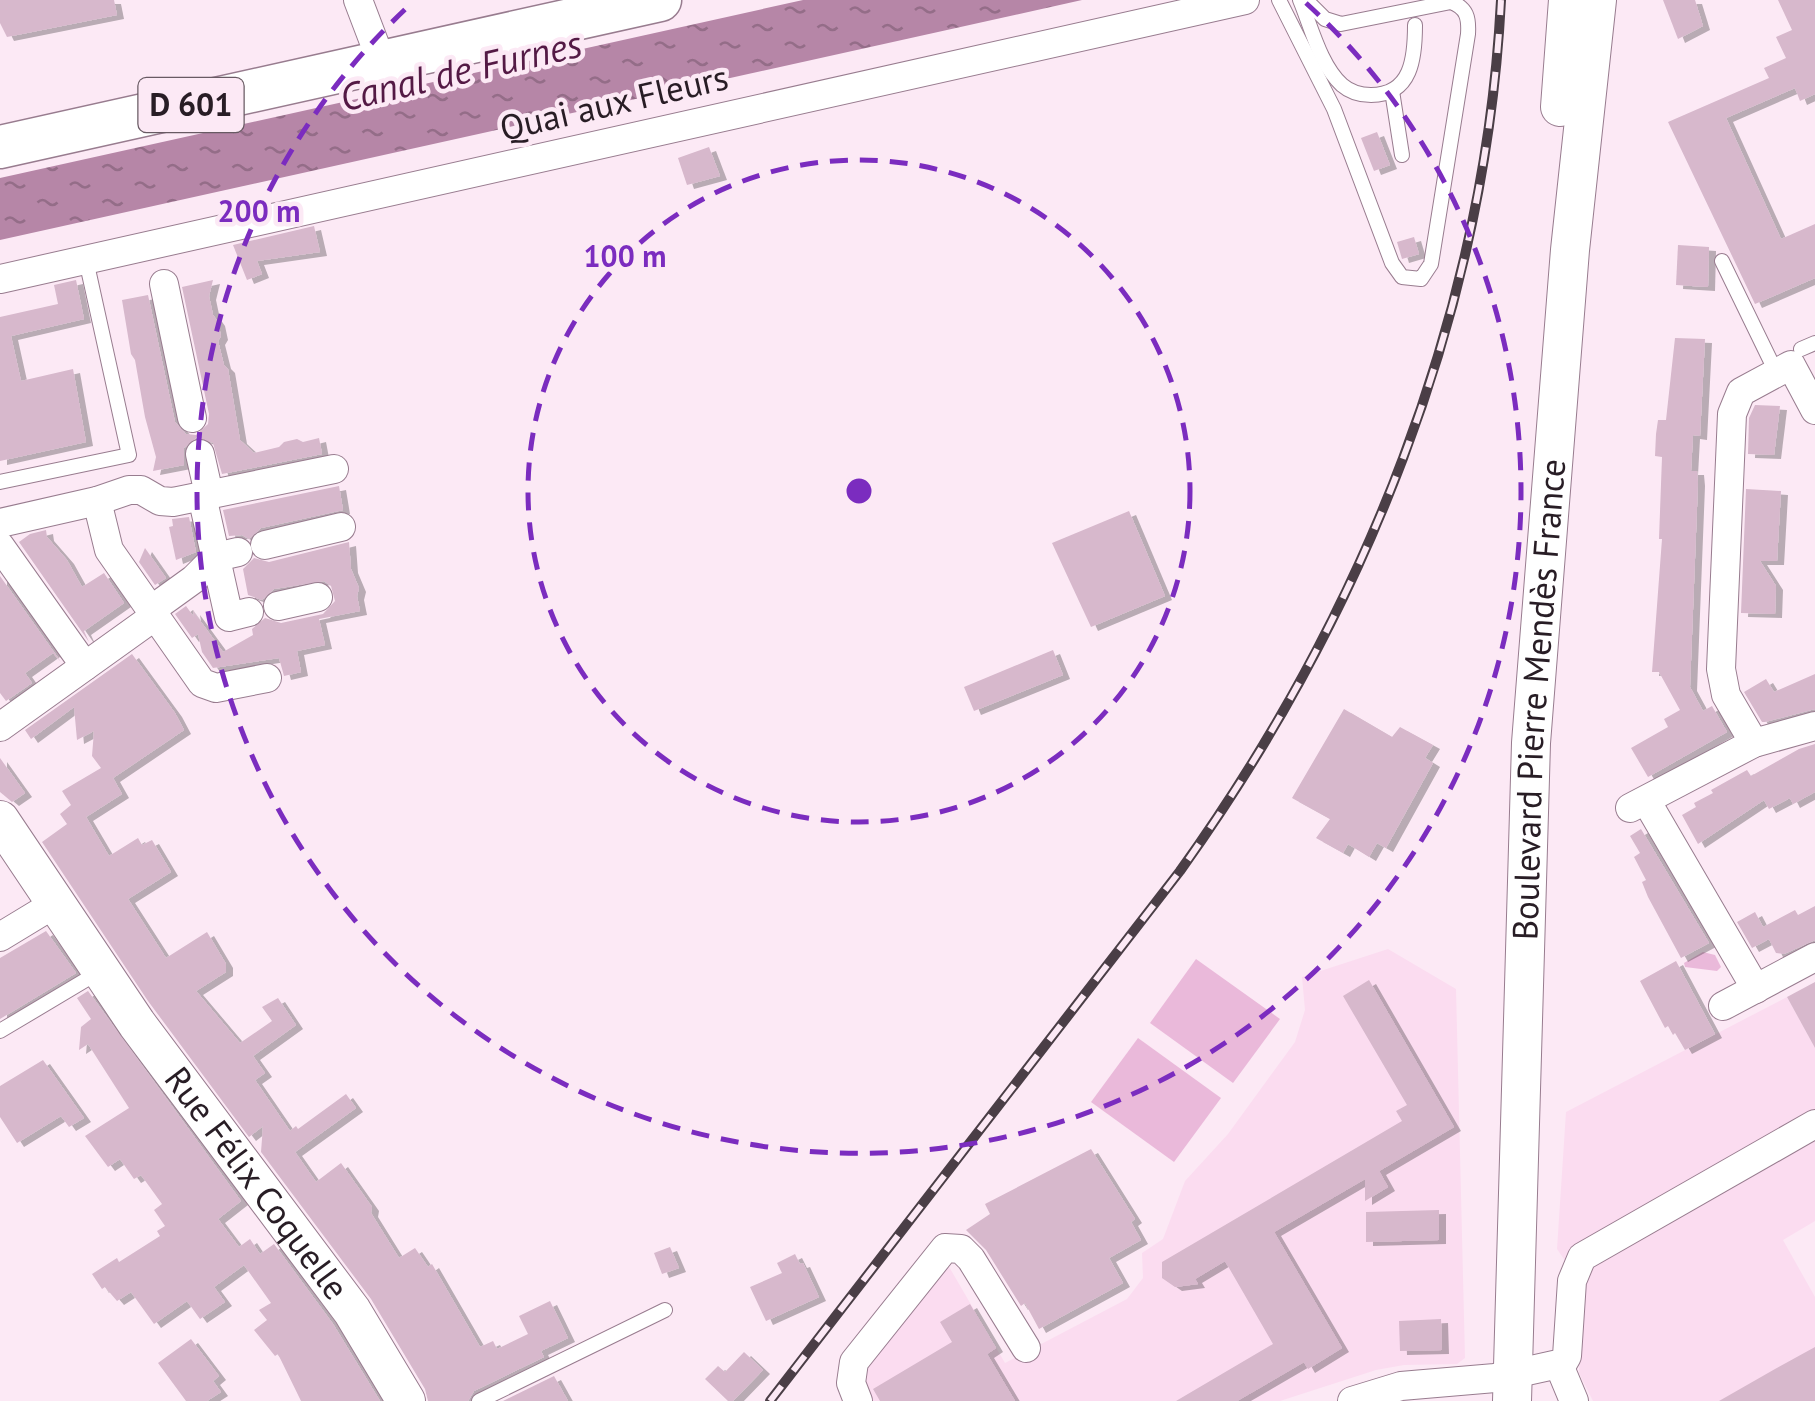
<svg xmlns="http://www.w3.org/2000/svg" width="1815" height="1401" viewBox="0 0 1815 1401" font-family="'PT Sans',sans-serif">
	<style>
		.built { fill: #fbdcf0 }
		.green { fill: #eab9da }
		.water { fill: url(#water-ripples) }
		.building { fill: #d7b8cc; filter: url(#shadow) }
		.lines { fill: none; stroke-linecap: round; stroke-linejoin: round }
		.lane-casing { stroke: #987c8f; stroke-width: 16 }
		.street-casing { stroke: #987c8f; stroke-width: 30 }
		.secondary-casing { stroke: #987c8f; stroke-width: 40 }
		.primary-casing { stroke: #987c8f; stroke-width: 45 }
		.lane { stroke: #fff; stroke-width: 14 }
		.street { stroke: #fff; stroke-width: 28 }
		.secondary { stroke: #fff; stroke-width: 38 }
		.primary { stroke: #fff; stroke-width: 42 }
		.rail-casing { stroke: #4a3e46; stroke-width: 10 }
		.rail { stroke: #fce9f5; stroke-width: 6; stroke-dasharray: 19; stroke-linecap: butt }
		.ring { fill: none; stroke: #7b2cbf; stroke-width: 5; stroke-dasharray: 18 12 }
		.labels { text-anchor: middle; stroke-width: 9; stroke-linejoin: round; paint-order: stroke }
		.shield { fill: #fce9f5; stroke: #685a63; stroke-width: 2.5 }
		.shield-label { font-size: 32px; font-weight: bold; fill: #281d25 }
		.street-label { font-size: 35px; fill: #281d25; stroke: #fce9f5 }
		.water-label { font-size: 38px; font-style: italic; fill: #541945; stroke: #fce9f5 }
		.centre { fill: #7b2cbf; stroke: #fce9f5; stroke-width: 5 }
		.ring-label { font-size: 30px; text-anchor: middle; font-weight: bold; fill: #7b2cbf; stroke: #fce9f5; stroke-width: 9; stroke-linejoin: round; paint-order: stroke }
	</style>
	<defs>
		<pattern id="water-ripples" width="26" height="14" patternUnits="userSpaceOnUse" patternTransform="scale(2.5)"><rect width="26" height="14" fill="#b686a7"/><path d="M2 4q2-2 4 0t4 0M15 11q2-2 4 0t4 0" fill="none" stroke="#946d88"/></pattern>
		<filter id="shadow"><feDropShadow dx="7" dy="4" stdDeviation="0" flood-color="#0004"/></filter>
	</defs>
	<rect width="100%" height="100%" fill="#fce9f5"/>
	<g class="built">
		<path d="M1388 949 1456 989 1465 1358 1457 1364 1404 1365 1376 1370 1280 1401H872L862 1380 866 1368 948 1265 1005 1363 1127 1299 1143 1278 1142 1253 1163 1239 1185 1181 1228 1134 1295 1042 1305 1010 1302 977Z"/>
		<path d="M1787 997 1815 1048V1221L1783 1240 1815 1297V1401H1593L1579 1373 1581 1284 1557 1249 1566 1112Z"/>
	</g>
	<g class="green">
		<path d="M1703 952 1715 955 1721 967 1717 971 1685 967 1684 963Z"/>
		<path d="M1196 959 1280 1019 1233 1083 1150 1023Z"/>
		<path d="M1138 1038 1221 1098 1174 1162 1091 1102Z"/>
	</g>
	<path class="water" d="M803 0H1082L0 240V178Z"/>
	<g class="building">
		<path d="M0 0H114L117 15 7 37 0 23Z"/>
		<path d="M1663 0H1695L1703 26 1678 39Z"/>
		<path d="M1778 0H1815V94L1800 101 1795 88 1726 118 1781 239 1815 224V278L1755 304 1668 122 1769 78 1764 68 1786 58 1776 37 1792 30Z"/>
		<path d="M1377 132 1390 165 1374 171 1361 138Z"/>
		<path d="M709 147 720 176 687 185 678 158Z"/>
		<path d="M314 226 320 252 257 261 262 274 247 280 233 245Z"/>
		<path d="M1414 237 1419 254 1402 259 1397 242Z"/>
		<path d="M1678 245 1709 247 1708 287 1676 285Z"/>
		<path d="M76 280 84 319 11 336 21 381 73 369 86 442 0 461V317L58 304 54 285Z"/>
		<path d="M213 280 209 296 213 315 218 322 221 336 218 341 224 365 228 369 240 440 254 453 279 447 284 442 297 439 303 442 319 438 322 454 222 474 213 443 197 437 184 448V465L153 471 156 457 145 417 135 360 131 354 122 300 148 295 175 422 186 434 196 435 208 424 209 414 182 287Z"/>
		<path d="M1675 338 1705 339 1700 436 1693 435 1691 471H1697L1698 482 1690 687 1703 711 1712 706 1727 732 1648 777 1631 748 1668 727 1664 719 1680 710 1659 672H1652L1662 539H1659L1662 457 1655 456 1656 434 1658 420H1666Z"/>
		<path d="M1755 405 1780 406 1774 455 1748 454 1749 418Z"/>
		<path d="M339 486 343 510 261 528 249 539 242 535 229 536 223 510Z"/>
		<path d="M1746 489 1781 491 1777 561H1760L1776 586 1775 614 1741 613Z"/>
		<path d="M1129 511 1165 596 1091 627 1052 543Z"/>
		<path d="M189 517 196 552 176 560 169 527 173 526 172 519Z"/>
		<path d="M46 530 47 537 67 560 82 587 104 573 124 603 84 631 89 642 19 542 30 534Z"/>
		<path d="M349 542 351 569 359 588 357 596 360 611 319 619 325 645 297 651 301 672 284 676 279 658 213 668 202 652 198 634 192 638 175 614 186 606 194 617 193 611 223 652 253 635 252 629 265 618 281 623 323 614 335 601 331 586 324 581 274 589 262 600 248 595 243 569 254 558 269 562Z"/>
		<path d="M145 548 166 578 155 585 139 562Z"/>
		<path d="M0 576 61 662 53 653 25 673 32 683 6 701 0 693Z"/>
		<path d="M1053 650 1063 675 974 711 964 687Z"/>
		<path d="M132 654 175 713 184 730 113 778 122 794 86 817 109 856 138 838 142 845 152 840 171 872 128 899 166 958 207 932 226 964V972L196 991 240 1043 272 1021 262 1007 278 998 296 1025 253 1056 265 1073 255 1080 290 1131 296 1126 298 1129 346 1094 356 1108 295 1152 316 1182 341 1163 372 1207 371 1213 399 1258 415 1248 428 1267 432 1264 480 1347 493 1341 497 1349 528 1334 519 1316 550 1301 568 1338 541 1351 544 1357 474 1391 468 1401H428L425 1389 371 1299 261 1152 263 1126 249 1137 148 1001 42 842 67 824 60 814 71 805 62 791 101 768 92 756 94 731 77 740 74 707 31 739 25 730Z"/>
		<path d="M1815 674V709L1765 722H1762L1744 692 1766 679 1774 692Z"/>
		<path d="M1344 709 1392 737 1400 727 1433 745 1425 758 1433 763 1386 848 1377 843 1369 857 1348 844 1343 853 1316 838 1330 819 1292 798Z"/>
		<path d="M1815 744V792L1793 804 1790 798 1769 809 1764 800 1698 844 1682 815 1696 807 1694 803 1713 793 1711 790 1747 770 1751 776 1799 749Z"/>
		<path d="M0 758 25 793 12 802 0 792Z"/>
		<path d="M1641 829 1709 943 1681 958 1648 897 1642 882 1646 880 1634 857 1640 853 1630 836Z"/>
		<path d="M1815 906V940L1784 954 1776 953 1769 939 1752 948 1737 922 1755 912 1763 927 1795 910 1798 915Z"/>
		<path d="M46 931 76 973 0 1019V958Z"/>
		<path d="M1676 961 1715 1034 1685 1050 1675 1033 1673 1035 1668 1026 1665 1028 1640 981Z"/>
		<path d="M1369 980 1454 1127 1379 1171 1388 1187 1365 1201V1179L1274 1232 1342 1348 1308 1369 1304 1362 1237 1401H1176L1273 1344 1225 1261 1195 1279 1198 1284 1175 1287 1162 1278V1262L1402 1121 1396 1111 1407 1105 1343 996Z"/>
		<path d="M1815 982V1048L1787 997Z"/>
		<path d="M88 991 241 1201 218 1219 239 1247 250 1239 260 1254 274 1244 333 1324 380 1401H301L278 1354 275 1356 254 1330 267 1320 259 1310 271 1303 244 1265 214 1287 225 1302 200 1319 187 1301 154 1324 131 1292 117 1301 105 1287 102 1289 92 1274 117 1258 119 1262 160 1236 157 1231 165 1226 154 1210 162 1204 141 1175 134 1179 120 1159 108 1167 85 1136 129 1108 88 1044 79 1050 81 1027 91 1019 77 998Z"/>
		<path d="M43 1060 84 1118 69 1127 61 1116 17 1143 0 1117V1086Z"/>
		<path d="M1091 1149 1135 1219 1131 1222 1141 1240 1109 1258 1123 1283 1039 1329 1025 1303 1021 1306 986 1250 966 1230 990 1214 985 1204Z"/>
		<path d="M1439 1210V1240L1366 1242V1212Z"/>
		<path d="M670 1247 679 1268 662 1274 654 1253Z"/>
		<path d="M795 1254 800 1264 803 1263 819 1297 766 1321 750 1287 782 1273 777 1263Z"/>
		<path d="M970 1304 996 1348 987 1354 1015 1401H880L873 1389 952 1342 940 1322Z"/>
		<path d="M1441 1319 1442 1350 1400 1351 1399 1321Z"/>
		<path d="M191 1339 219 1376 213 1381 221 1392 207 1401H186L158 1363Z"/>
		<path d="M1815 1347V1401H1719L1775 1369Z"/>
		<path d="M744 1352 763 1370 733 1401H728L705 1379 718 1366 725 1372Z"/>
		<path d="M554 1376 568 1401H503Z"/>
	</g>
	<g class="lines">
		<defs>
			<g id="lane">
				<path d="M1279 0 1334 109 1392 263 1402 277 1421 279 1431 264 1468 34C1469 18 1467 8 1451 2L1341 24 1325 19 1306 0"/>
				<path d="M1300 0C1311 26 1320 65 1342 85 1350 92 1360 95 1371 95 1412 95 1415 57 1415 25"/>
				<path d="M1392 91 1402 155"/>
				<path d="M1722 261 1776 372"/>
				<path d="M1801 349 1815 343"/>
				<path d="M0 482 129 455 86 260"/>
				<path d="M0 1031 99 972"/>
				<path d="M479 1401 665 1310"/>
			</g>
			<g id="street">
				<path d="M358 0 382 63"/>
				<path d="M0 279 1245 0"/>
				<path d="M164 284 192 418"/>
				<path d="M200 454 209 494"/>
				<path d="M202 496 229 617 249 612"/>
				<path d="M97 501 109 550 202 683 216 688 267 678"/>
				<path d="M0 523 97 501 129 490H141L160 501 173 502 334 469"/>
				<path d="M265 545 341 527"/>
				<path d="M0 546 85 666"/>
				<path d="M278 606 318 597"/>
				<path d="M151 610 194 579 216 557 238 552"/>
				<path d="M0 727 155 616"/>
				<path d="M1754 743 1726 695 1721 669 1732 414 1741 392 1791 365 1815 410"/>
				<path d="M1647 802 1756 989"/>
				<path d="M1630 808 1754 743 1815 726"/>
				<path d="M0 937 56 903"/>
				<path d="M1723 1006 1815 957"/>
				<path d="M1559 1365 1574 1401"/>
				<path d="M858 1401 851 1383 854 1362 945 1248 961 1249 971 1259 1026 1348"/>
				<path d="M1352 1401 1401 1386 1495 1378 1563 1363 1567 1356 1572 1281 1582 1257 1815 1124"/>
			</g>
			<g id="secondary">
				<path d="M1560 107 1568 0"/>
				<path id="s1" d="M0 820 137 1024 352 1311 406 1401"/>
				<path id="s2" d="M1512 1401 1531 743 1570 250 1597 0"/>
			</g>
			<path id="primary" d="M0 147 660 0"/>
		</defs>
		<use href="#lane" class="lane-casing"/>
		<use href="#street" class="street-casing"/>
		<use href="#secondary" class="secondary-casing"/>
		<use href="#primary" class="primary-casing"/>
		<use href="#lane" class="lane"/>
		<use href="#street" class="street"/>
		<use href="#secondary" class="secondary"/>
		<use href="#primary" class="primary"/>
		<defs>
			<path id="rail" d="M770 1401 1180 871C1363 616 1485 315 1501 0"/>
		</defs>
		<use href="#rail" class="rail-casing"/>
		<use href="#rail" class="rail"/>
	</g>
	<g class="ring">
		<circle cx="859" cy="491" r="331"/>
		<path d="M1306 3A662 662 0 1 1 412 3"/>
	</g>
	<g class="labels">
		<rect class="shield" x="138.5" y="78" width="105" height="54" rx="8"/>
		<g class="shield-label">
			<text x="191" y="116">D 601</text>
		</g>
		<g class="street-label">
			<text transform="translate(614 103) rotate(-13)" y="12">Quai aux Fleurs</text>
			<text dy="12" stroke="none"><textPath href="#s2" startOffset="702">Boulevard Pierre Mendès France</textPath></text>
			<text dy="12" stroke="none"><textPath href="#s1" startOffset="445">Rue Félix Coquelle</textPath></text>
		</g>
		<g class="water-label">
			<text transform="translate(461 71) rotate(-13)" y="13">Canal de Furnes</text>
		</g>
	</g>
	<circle cx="859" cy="491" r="15" class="centre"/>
	<g class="ring-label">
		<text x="259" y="222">200 m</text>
		<text x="625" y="267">100 m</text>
	</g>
</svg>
